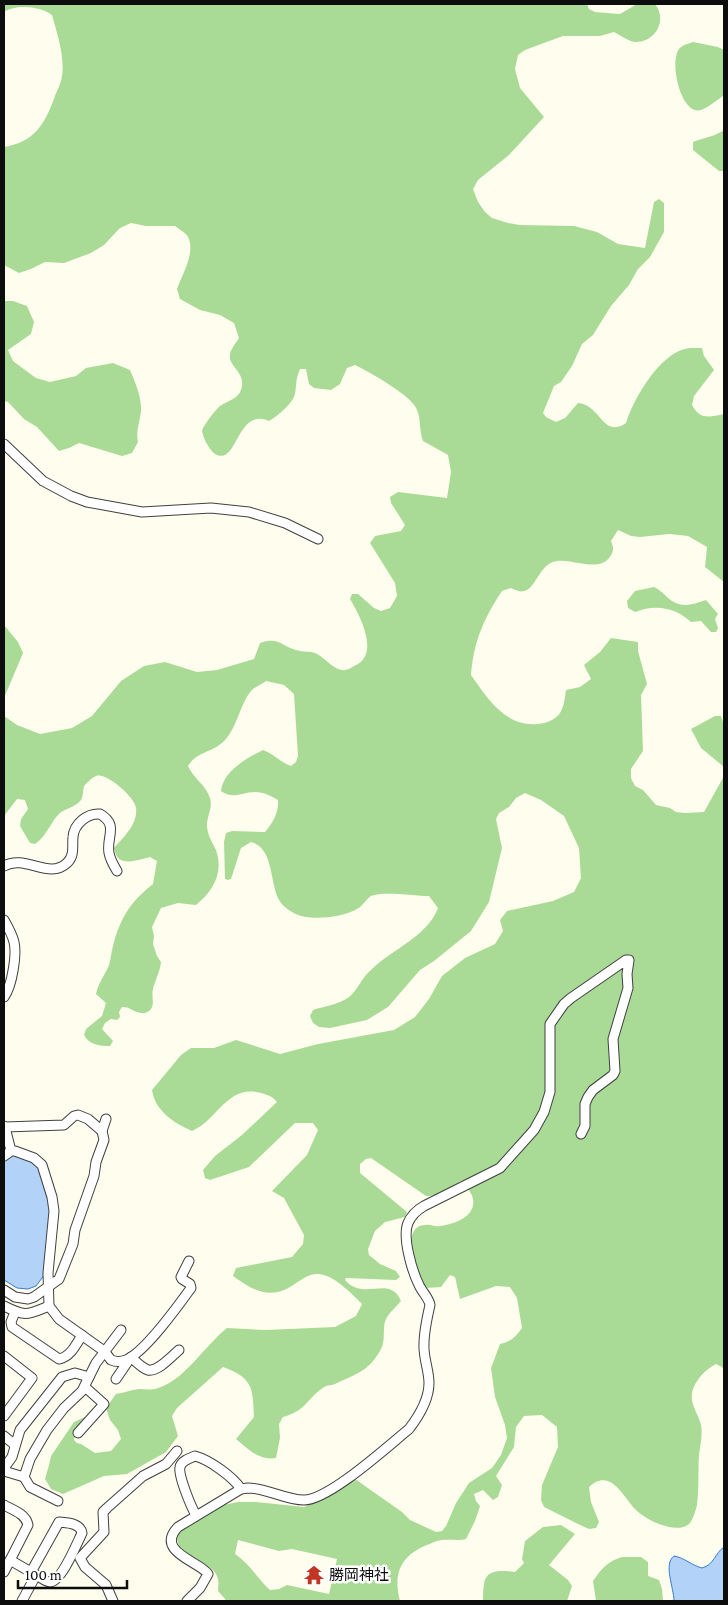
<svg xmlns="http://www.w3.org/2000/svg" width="728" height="1605" viewBox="0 0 728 1605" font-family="'Crimson Pro','Noto Sans JP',serif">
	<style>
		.forest { fill: #aadb96; fill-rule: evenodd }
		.water { fill: #b2d2f7; stroke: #387bcf }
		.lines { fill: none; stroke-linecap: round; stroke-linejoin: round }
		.street-casing { stroke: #404040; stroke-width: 11 }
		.street { stroke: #fff; stroke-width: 9 }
		.labels { text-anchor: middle; stroke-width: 5; stroke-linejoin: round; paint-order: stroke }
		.poi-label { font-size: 15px; fill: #0d0d0d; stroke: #fff; text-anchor: start }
	</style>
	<rect width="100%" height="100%" fill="#fffeee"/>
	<g class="forest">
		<path d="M4 4H587L589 9 595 12 620 14 637 4H655C668 20 655 43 635 42 628 41 620 35 614 32L600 36H563L525 50 518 55 515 69 520 88 544 117 509 155 478 180 473 189 478 202 485 212 492 218 508 223 520 225 574 226 597 232 618 244 645 248 654 202 659 199 664 203V232L650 257 638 269 629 285 611 306 593 335 582 344 572 366 561 382 554 386 543 413 546 417 556 422 565 418 578 403C601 405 603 439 626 423 633 400 656 361 679 351 687 347 694 348 702 348L704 356 714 370 694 396 692 405C700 420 709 417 724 414V582L705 567 707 547 688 536 669 534 640 537 631 536 618 530 611 541C614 548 614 552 609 558 598 572 573 559 557 561 534 564 537 603 511 588L502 591C483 620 474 641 471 675 489 701 509 731 544 723 549 722 557 718 560 713 564 707 565 697 566 690L580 687 591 679 584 665 600 652 611 638 638 642V651L647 684 641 695 643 751 631 769V778L635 786 643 790 656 805 670 808 676 812 685 813 704 812 724 776V1371L722 1367 716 1364C704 1370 690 1385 692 1400 693 1408 699 1416 701 1425 703 1434 700 1446 699 1455 698 1472 699 1489 697 1505 696 1510 693 1519 690 1523 678 1536 645 1520 635 1509 623 1496 610 1467 589 1487L591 1502 599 1522 596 1528 589 1529 578 1524 544 1507 541 1500 542 1485 558 1447 557 1427 542 1415 524 1416 516 1427 514 1447 496 1476 502 1485 498 1497 493 1500 483 1490 474 1494 476 1501 480 1506 475 1521 466 1539C458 1541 451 1539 442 1540 438 1540 432 1543 427 1545 400 1556 393 1574 400 1601H226L225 1599 218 1591C218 1587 219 1583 218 1579 214 1558 177 1565 177 1536L189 1523 223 1505 238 1502H256L304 1507 326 1497 355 1479 402 1512 410 1520 436 1532 442 1531 446 1526 456 1503 469 1483 492 1468 501 1455 507 1438 505 1425 495 1397 491 1368 500 1344C510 1342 516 1337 522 1328L517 1298 510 1287 496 1286 460 1299 455 1277 450 1275 441 1287 426 1288C420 1275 405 1248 413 1233 415 1228 419 1225 425 1225 430 1224 435 1227 440 1226 468 1222 487 1205 461 1181 450 1188 439 1197 426 1196L371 1158 366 1159 360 1164V1173L407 1212 405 1217 385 1222 375 1231 368 1249 369 1255 380 1264 396 1271 400 1277 396 1280 346 1278 345 1280C364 1302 390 1274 401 1301 396 1307 389 1313 386 1319 382 1327 386 1340 381 1349 370 1370 357 1374 337 1383 334 1385 329 1385 326 1386 308 1396 307 1411 283 1417L279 1424 280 1438 276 1458C259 1461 248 1449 236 1439L254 1417C253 1386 252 1378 223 1367L177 1408 172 1416 178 1436 166 1452 127 1474 104 1476 63 1494 51 1489 45 1479 49 1465 51 1456 74 1422 85 1417 86 1420 75 1434 74 1440 77 1443 81 1444 95 1453 111 1451 121 1439 118 1430 110 1420 106 1408 116 1394C123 1393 131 1390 139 1389 144 1389 150 1390 155 1389 184 1382 204 1346 227 1328L266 1330 335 1327 356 1316 362 1304C352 1294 333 1274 318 1274 306 1274 299 1282 290 1287 268 1300 251 1289 233 1276L236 1268 292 1257 303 1244 304 1235 284 1198 272 1191 307 1155 318 1130 313 1123H295L249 1167 210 1180 205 1178 203 1170 215 1156 242 1135 277 1102C272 1096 268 1095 261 1093 227 1084 218 1120 192 1131 174 1123 155 1111 152 1090L181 1055 191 1048H214L236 1040 280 1054 318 1044 394 1030 415 1017 429 999 442 976 465 958 495 944 503 931 500 920 507 911 553 901 574 892 581 878 579 848 564 816 541 800 525 793 516 798 509 807 499 813 496 819 502 848 489 902 471 931 434 961 420 970 388 1007 367 1020 330 1028 319 1027 313 1023 310 1016 313 1010C325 1006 338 1005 349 997 357 991 362 977 371 970 393 948 426 938 438 908L429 896C415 896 383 891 371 896 366 899 363 906 357 909 343 917 317 920 301 916 292 913 282 907 278 898 270 881 273 847 251 842L241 848 231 879 228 880 225 879 224 842 226 833 232 831 265 832C273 823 279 812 278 800 271 796 264 792 255 792 242 792 233 800 221 791 223 771 247 758 263 750 274 754 280 762 291 766L296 762 298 756 294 694 284 685 266 681C262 684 257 686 253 689 241 700 238 726 225 740 213 753 197 751 188 766 193 778 206 785 210 798 213 807 207 816 207 825 207 834 212 842 216 850 224 873 213 891 196 905L178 903 161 908 152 927 154 936 153 944 157 956 161 962C160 972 155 980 153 989 151 996 155 1003 151 1009 149 1012 144 1014 141 1013 133 1012 129 1006 122 1007L119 1012 120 1017 117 1020 111 1019 105 1023 102 1029 113 1041 110 1046C101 1046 89 1045 84 1035L86 1029 102 1016 106 1003 96 994C98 983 105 975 109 965 111 959 111 952 113 946 120 918 131 901 153 884L157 861 150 857C134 861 117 868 114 848 124 837 138 824 136 808 135 797 106 772 96 776 91 778 87 783 84 786 83 790 83 795 82 798 79 806 66 808 60 813 51 821 47 836 35 844L30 843 20 826 21 819 28 809 25 800 17 799 4 816V716L17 725 40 734 72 728 92 716 121 681 144 666 165 662 197 672 217 670 254 659 260 643C280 636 282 648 300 651 305 652 310 651 315 653 324 657 332 668 341 670 348 671 352 667 358 664 379 651 359 614 350 599L352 594H358L374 608 381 611 390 608 397 596 395 583 370 543 375 536 401 531 405 525 391 503 390 497 398 492 447 498 451 472 448 455 423 441C419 430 421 419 417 410 413 396 369 372 355 365L347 368 340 384 331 390 314 388 309 384 306 369H300C295 381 297 383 295 394 293 403 278 416 269 421 236 407 238 467 215 454 211 451 206 443 204 438 204 438 202 431 202 431 203 426 216 409 220 406 227 401 238 399 241 390 247 372 228 367 230 355 230 350 236 343 239 338L234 323 220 315 200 310 180 299 177 289C182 275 196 252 188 237 186 233 179 229 175 226H146L131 223 120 228 104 245 91 253 64 263 45 262 31 269 19 273 4 265V147C34 142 44 125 54 99 56 92 61 84 62 76 65 57 57 33 52 15 40 6 16 4 4 12ZM238 1540 279 1551 292 1549 337 1559 329 1594 287 1585 279 1589 270 1590C257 1578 250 1564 235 1554Z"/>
		<path d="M693 42 718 47 724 50V95C719 99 707 108 701 110 681 116 669 62 679 49 682 45 688 44 693 42Z"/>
		<path d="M724 130V171H719L693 150V142C703 138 716 136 724 130Z"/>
		<path d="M4 301H13L27 306 34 322 31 334 8 350 13 361 25 370 36 378 50 382 76 376 86 368 113 363 130 370C135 382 140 393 141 406 142 418 135 429 138 442L132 453 122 456 79 443 69 448 59 451 37 427 24 419 8 402 4 401Z"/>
		<path d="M654 587C660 590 663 593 667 597 680 609 691 605 706 600L718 614 715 619 718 628 716 632H711L701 621 691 622C675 607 655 604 635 612L628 608 627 601 635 591Z"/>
		<path d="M4 625 18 642 23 653 4 698Z"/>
		<path d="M715 716H721L724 725V767L701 748 691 729Z"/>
		<path d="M561 1525 575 1534 549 1565 568 1580 572 1586 567 1601H483C483 1596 483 1590 484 1584 486 1568 504 1571 515 1572L524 1563 522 1559 525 1541 543 1527Z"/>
		<path d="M622 1557H641L648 1562V1576L659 1580 662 1589 663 1601H596L593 1581C601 1569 608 1561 622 1557Z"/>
	</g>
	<g class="water">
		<path d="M12 1155 28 1160 38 1166 49 1203 50 1216 45 1274 36 1286 28 1289 17 1288 4 1280V1161Z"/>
		<path d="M724 1547V1601H674C674 1588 663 1564 674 1556 685 1558 691 1565 702 1568 714 1565 715 1553 724 1547Z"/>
	</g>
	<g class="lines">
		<defs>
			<g id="street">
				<path d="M4 444 43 481 71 496 87 502 142 512 211 508 249 512 285 523 318 539"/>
				<path d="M4 866C25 854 49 880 67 863 75 855 72 847 73 837 74 824 87 813 100 814 119 825 106 837 109 853 110 859 114 866 117 871"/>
				<path d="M4 920C8 927 12 934 14 942 17 955 12 986 4 997"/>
				<path d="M4 1126 5 1127 64 1125 74 1116 78 1115 88 1119 102 1131"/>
				<path d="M5 1127 11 1151"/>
				<path d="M4 1156 11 1151H15L34 1158 42 1165 52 1197 54 1211 48 1273 49 1306 59 1319 104 1351 111 1360C116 1362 121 1362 126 1360 145 1352 178 1306 191 1288L190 1284 182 1279 181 1277 189 1261"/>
				<path d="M4 1290 15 1297 28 1299 34 1297 59 1279 73 1244 75 1230 94 1176 96 1162 104 1140 102 1131 106 1119"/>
				<path d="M4 1306C26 1317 27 1315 49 1306"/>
				<path d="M15 1312 11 1322 12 1327 59 1359C70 1357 76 1345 82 1335"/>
				<path d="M4 1356 32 1378 4 1416"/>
				<path d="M116 1379 131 1357C135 1361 142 1368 148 1370 158 1372 172 1356 179 1350"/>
				<path d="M78 1433 104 1404 85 1387"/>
				<path d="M4 1436 15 1445"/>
				<path d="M4 1468 12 1457 20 1430 62 1377 75 1373 89 1377"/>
				<path d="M4 1471 24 1477"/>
				<path d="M58 1501 30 1487 24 1477 30 1459 47 1430 64 1408 82 1391 96 1363 121 1330"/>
				<path d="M4 1505C13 1510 26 1514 28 1525L4 1572"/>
				<path d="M196 1515C191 1507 178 1475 180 1467 181 1461 190 1458 195 1456 210 1460 233 1477 241 1489"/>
				<path d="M10 1560 36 1575 22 1601"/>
				<path d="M31 1572 59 1522C68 1523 80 1523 82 1533 77 1543 62 1581 50 1582 46 1582 40 1577 36 1575"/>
				<path d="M113 1601 106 1585 85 1567 80 1558 104 1532 103 1512 107 1508 143 1476 166 1464 177 1451"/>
				<path d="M187 1601 200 1588 208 1574C201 1562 154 1552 178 1527L241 1489 248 1488C267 1488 285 1500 304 1500 329 1500 388 1446 409 1429 419 1416 429 1400 429 1383 429 1370 423 1357 424 1344 424 1331 427 1318 430 1305 429 1298 422 1292 419 1285 412 1271 402 1237 408 1223 411 1216 417 1210 424 1206L500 1168 534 1130 544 1112 550 1092V1024L564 1004 571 998 626 960H629L627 974 628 988 613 1039 615 1071 613 1075 593 1090 588 1097 585 1104V1126L581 1134"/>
			</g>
		</defs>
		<use href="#street" class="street-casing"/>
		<use href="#street" class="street"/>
	</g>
	<defs>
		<symbol id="temple-bare" viewBox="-9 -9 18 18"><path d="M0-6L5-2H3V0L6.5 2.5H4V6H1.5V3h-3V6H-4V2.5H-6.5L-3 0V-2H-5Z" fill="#c03523" stroke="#fff" stroke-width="2.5" paint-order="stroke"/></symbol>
	</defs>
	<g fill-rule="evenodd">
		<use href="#temple-bare" x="300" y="1561" width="28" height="28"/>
	</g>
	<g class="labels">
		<g class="poi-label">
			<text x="329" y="1580">勝岡神社</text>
		</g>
	</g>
	<rect width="728" height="1605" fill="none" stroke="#0d0d0d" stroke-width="10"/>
	<path d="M18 1580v8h109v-8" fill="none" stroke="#0d0d0d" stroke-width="2.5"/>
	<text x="25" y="1580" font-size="15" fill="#0d0d0d" stroke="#ffffff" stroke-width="4" paint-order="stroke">100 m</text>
</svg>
